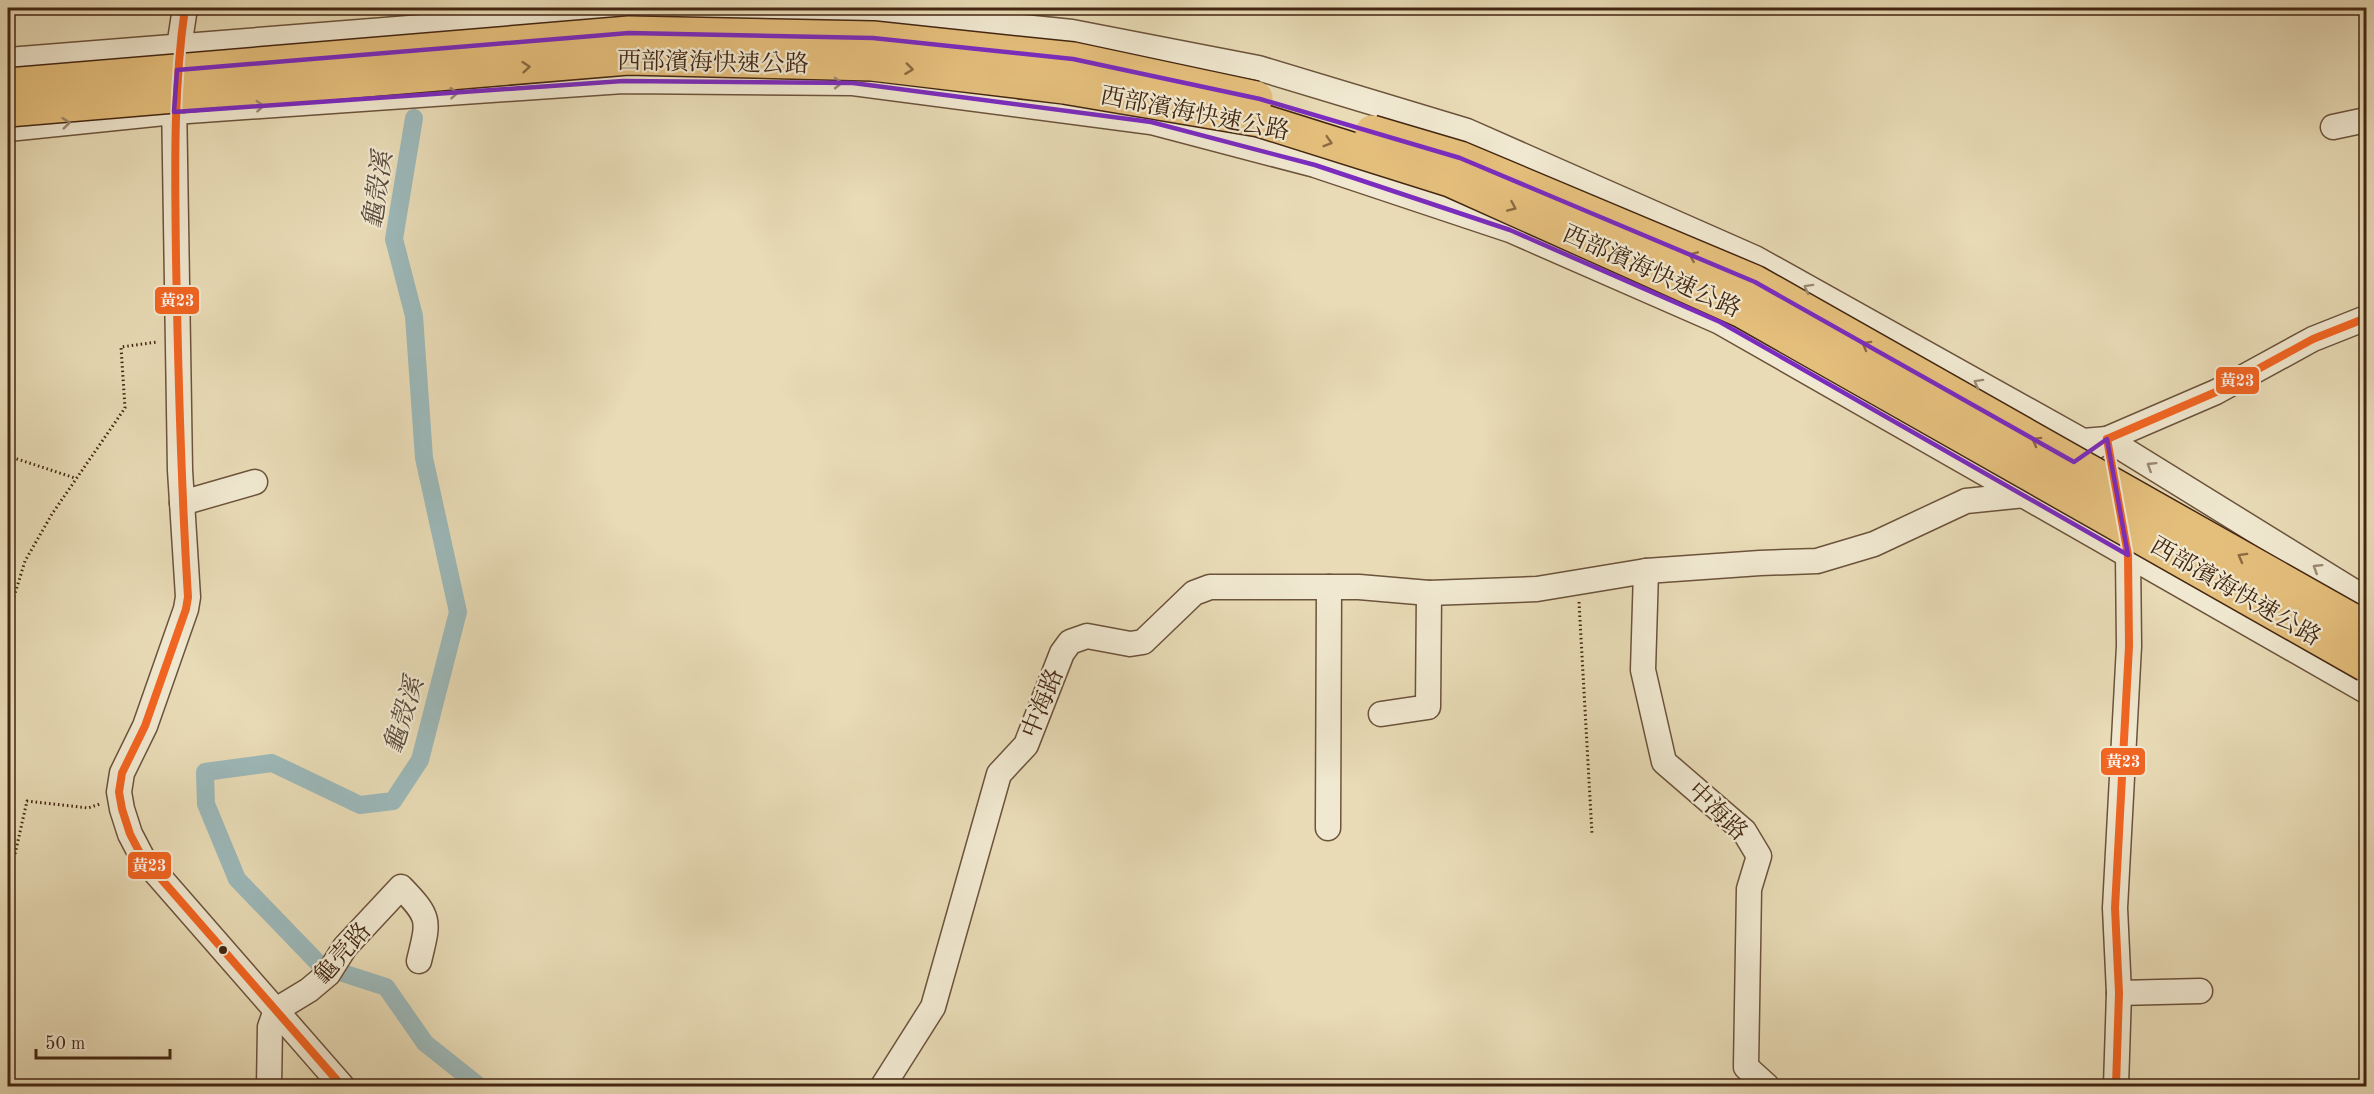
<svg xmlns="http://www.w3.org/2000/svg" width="2374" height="1094" viewBox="0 0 2374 1094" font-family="'Old Standard TT','Noto Serif TC',serif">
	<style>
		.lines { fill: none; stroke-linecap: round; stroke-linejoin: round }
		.canal { stroke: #9cb8b9; stroke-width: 18 }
		.minor-casing { stroke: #6c533b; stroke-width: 27 }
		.path { stroke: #432612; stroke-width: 3; stroke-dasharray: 1.5 3; stroke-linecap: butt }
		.minor { stroke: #f0e8d0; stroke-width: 24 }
		.highway-bridge-casing { stroke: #432612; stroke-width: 36; stroke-linecap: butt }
		.highway-bridge { stroke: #e4be7b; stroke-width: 33 }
		.bus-1-casing { stroke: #f0e8d0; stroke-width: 12 }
		.bus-1 { stroke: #f26522; stroke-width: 8 }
		.oneway { stroke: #8b6a41 }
		.oneway2 { stroke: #9a8771 }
		.marked { fill: none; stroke: #7b2cbf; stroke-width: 4.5; stroke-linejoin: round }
		.bus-dot { fill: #432612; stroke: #f0e8d0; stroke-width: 2 }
		.labels { text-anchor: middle; stroke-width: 4.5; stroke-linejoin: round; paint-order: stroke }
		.street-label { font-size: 24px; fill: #432612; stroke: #f0e8d0 }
		.water-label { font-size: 26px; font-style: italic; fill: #594a3c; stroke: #f0e8d0 }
		.line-badge { stroke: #f0e8d0; stroke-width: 2 }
		.badge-label { font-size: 16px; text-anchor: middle; font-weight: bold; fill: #fff }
	</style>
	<rect width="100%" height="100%" fill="#e8dbb6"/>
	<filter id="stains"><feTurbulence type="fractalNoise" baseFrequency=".00333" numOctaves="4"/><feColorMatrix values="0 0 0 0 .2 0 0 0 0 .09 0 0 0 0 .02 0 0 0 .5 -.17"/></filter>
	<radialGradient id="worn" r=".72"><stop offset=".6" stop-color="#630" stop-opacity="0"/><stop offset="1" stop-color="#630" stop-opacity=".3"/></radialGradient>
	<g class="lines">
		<g class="canal">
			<path d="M398 14 399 8"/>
			<path d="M414 118 394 239 414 316 424 458 458 612 420 760 393 801 360 805 272 763 205 772 206 804 237 879 321 966 386 987 425 1043 479 1086"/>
		</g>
		<defs>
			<g id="minor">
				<path d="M8 60 635 10 879 12 1072 32 1258 68 1467 131 1755 258 2083 441 2107 439 2366 599"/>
				<path d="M179 61V47L185 8"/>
				<path d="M174 98 180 470 188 597 186 609 145 726 122 773 119 792 122 809 130 834 142 857 342 1086"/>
				<path d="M2333 127 2366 120"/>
				<path d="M8 129 174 112 623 81 853 83 1151 122 1315 165 1510 230 1720 322 2366 691"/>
				<path d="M2097 446 2107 439 2216 392 2313 339 2366 318"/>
				<path d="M182 503 255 482"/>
				<path d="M1646 571 1643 670 1664 762 1744 831 1759 856 1749 889 1746 1067 1767 1086"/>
				<path d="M1381 714 1428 707 1429 593"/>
				<path d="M1328 828 1329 587"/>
				<path d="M2119 993 2200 991"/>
				<path d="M269 1086 270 1027 276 1010 309 990 328 974 345 947 401 887C431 918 429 920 419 961"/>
				<path d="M883 1086 933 1007 999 774 1026 745 1062 653 1070 642 1087 636 1130 644 1143 642 1194 593 1210 587H1359L1429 593 1537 589 1646 571 1760 563 1817 561 1874 544 1966 501 2025 495 2029 493"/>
				<path d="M2116 1086 2119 993 2115 908 2129 646 2128 555 2125 542"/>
			</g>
		</defs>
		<use href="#minor" class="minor-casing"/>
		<g class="path">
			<path d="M8 456 75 478"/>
			<path d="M1579 602 1592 834"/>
			<path d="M8 603 13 600 25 561 52 514 125 408 121 347 157 342"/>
			<path d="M15 854 27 801 88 808 100 804"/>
		</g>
		<use href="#minor" class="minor"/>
		<defs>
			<g id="highway-bridge">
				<path d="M8 85 629 33 873 38 1073 59 1256 98"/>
				<path d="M8 110 628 58 872 64 1064 87 1259 120 1450 180 1742 311 2366 665"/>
				<path d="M1372 132 1460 158 1755 282 2366 628"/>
			</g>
		</defs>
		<use href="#highway-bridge" class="highway-bridge-casing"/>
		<use href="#highway-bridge" class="highway-bridge"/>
		<defs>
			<g id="bus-1">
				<path d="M185 8C173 91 175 173 176 257 178 370 181 484 188 597L186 609 145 726 122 773 119 792 122 809 130 834 142 857 342 1086"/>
				<path d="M2107 439 2128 555 2129 646 2115 908 2119 993 2116 1086"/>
				<path d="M2107 439 2216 392 2313 339 2366 318"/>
			</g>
		</defs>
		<use href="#bus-1" class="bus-1-casing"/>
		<use href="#bus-1" class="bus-1"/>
	</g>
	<defs><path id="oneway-chevron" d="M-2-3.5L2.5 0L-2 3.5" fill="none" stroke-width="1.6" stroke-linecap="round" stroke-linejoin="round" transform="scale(1.5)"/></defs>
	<g class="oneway">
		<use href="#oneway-chevron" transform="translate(526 67) rotate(-5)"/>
		<use href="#oneway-chevron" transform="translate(909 69) rotate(7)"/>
		<use href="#oneway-chevron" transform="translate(1328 142) rotate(17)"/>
		<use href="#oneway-chevron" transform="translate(1512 207) rotate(24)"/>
		<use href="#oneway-chevron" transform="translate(1693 256) rotate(-157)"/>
		<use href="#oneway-chevron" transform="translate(1866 345) rotate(-151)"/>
		<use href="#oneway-chevron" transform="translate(2036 441) rotate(-151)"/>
		<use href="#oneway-chevron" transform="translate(2242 557) rotate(-151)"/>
	</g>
	<g class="oneway2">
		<use href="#oneway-chevron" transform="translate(838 83)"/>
		<use href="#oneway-chevron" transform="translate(454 93) rotate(-4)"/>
		<use href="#oneway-chevron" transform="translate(260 106) rotate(-4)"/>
		<use href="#oneway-chevron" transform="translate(66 123) rotate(-6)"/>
		<use href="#oneway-chevron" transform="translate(1808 288) rotate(-151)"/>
		<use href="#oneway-chevron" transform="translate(1978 383) rotate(-151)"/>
		<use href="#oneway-chevron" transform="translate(2151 466) rotate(-148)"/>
		<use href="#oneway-chevron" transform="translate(2317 568) rotate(-148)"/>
	</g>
	<path class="marked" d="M629 33 873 38 1073 59 1260 99 1460 158 1755 282 2074 462 2107 439 2128 555 1720 322 1510 230 1315 165 1151 122 853 83 623 81 174 112 177 70Z"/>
	<circle class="bus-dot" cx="223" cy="950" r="5"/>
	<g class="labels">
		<g class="street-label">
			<text transform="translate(713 62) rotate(1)" y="8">西部濱海快速公路</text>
			<text transform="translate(1195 113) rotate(11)" y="8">西部濱海快速公路</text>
			<text transform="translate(1652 271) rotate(24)" y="8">西部濱海快速公路</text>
			<text transform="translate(2236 591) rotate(30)" y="8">西部濱海快速公路</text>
			<text transform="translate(1042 703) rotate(-68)" y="8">中海路</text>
			<text transform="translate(1718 811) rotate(44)" y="8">中海路</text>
			<text transform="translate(342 953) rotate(-49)" y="8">龜壳路</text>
		</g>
		<g class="water-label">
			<text transform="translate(377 190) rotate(-82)" y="9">龜殼溪</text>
			<text transform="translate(403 715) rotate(-73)" y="9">龜殼溪</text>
		</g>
	</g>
	<g class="line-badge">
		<rect x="154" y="286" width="46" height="29" rx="6" fill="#f26522"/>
		<rect x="2215" y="366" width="45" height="29" rx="6" fill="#f26522"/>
		<rect x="2100" y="747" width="46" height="29" rx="6" fill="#f26522"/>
		<rect x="127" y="851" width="45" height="29" rx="6" fill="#f26522"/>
	</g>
	<g class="badge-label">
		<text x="177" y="306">黃23</text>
		<text x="2237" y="386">黃23</text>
		<text x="2123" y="767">黃23</text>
		<text x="149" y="871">黃23</text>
	</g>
	<rect width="2374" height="1094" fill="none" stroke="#e8dbb6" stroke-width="30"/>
	<rect x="9" y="9" width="2356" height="1076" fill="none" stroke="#432612" stroke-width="3"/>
	<rect x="15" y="15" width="2344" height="1064" fill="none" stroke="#432612" stroke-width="1.5"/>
	<path d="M36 1049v9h134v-9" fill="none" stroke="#432612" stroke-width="3"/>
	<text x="45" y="1049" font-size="18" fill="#432612" stroke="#f0e8d0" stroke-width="4.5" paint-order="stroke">50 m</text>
	<rect width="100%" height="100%" filter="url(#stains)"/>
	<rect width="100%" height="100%" fill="url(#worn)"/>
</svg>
